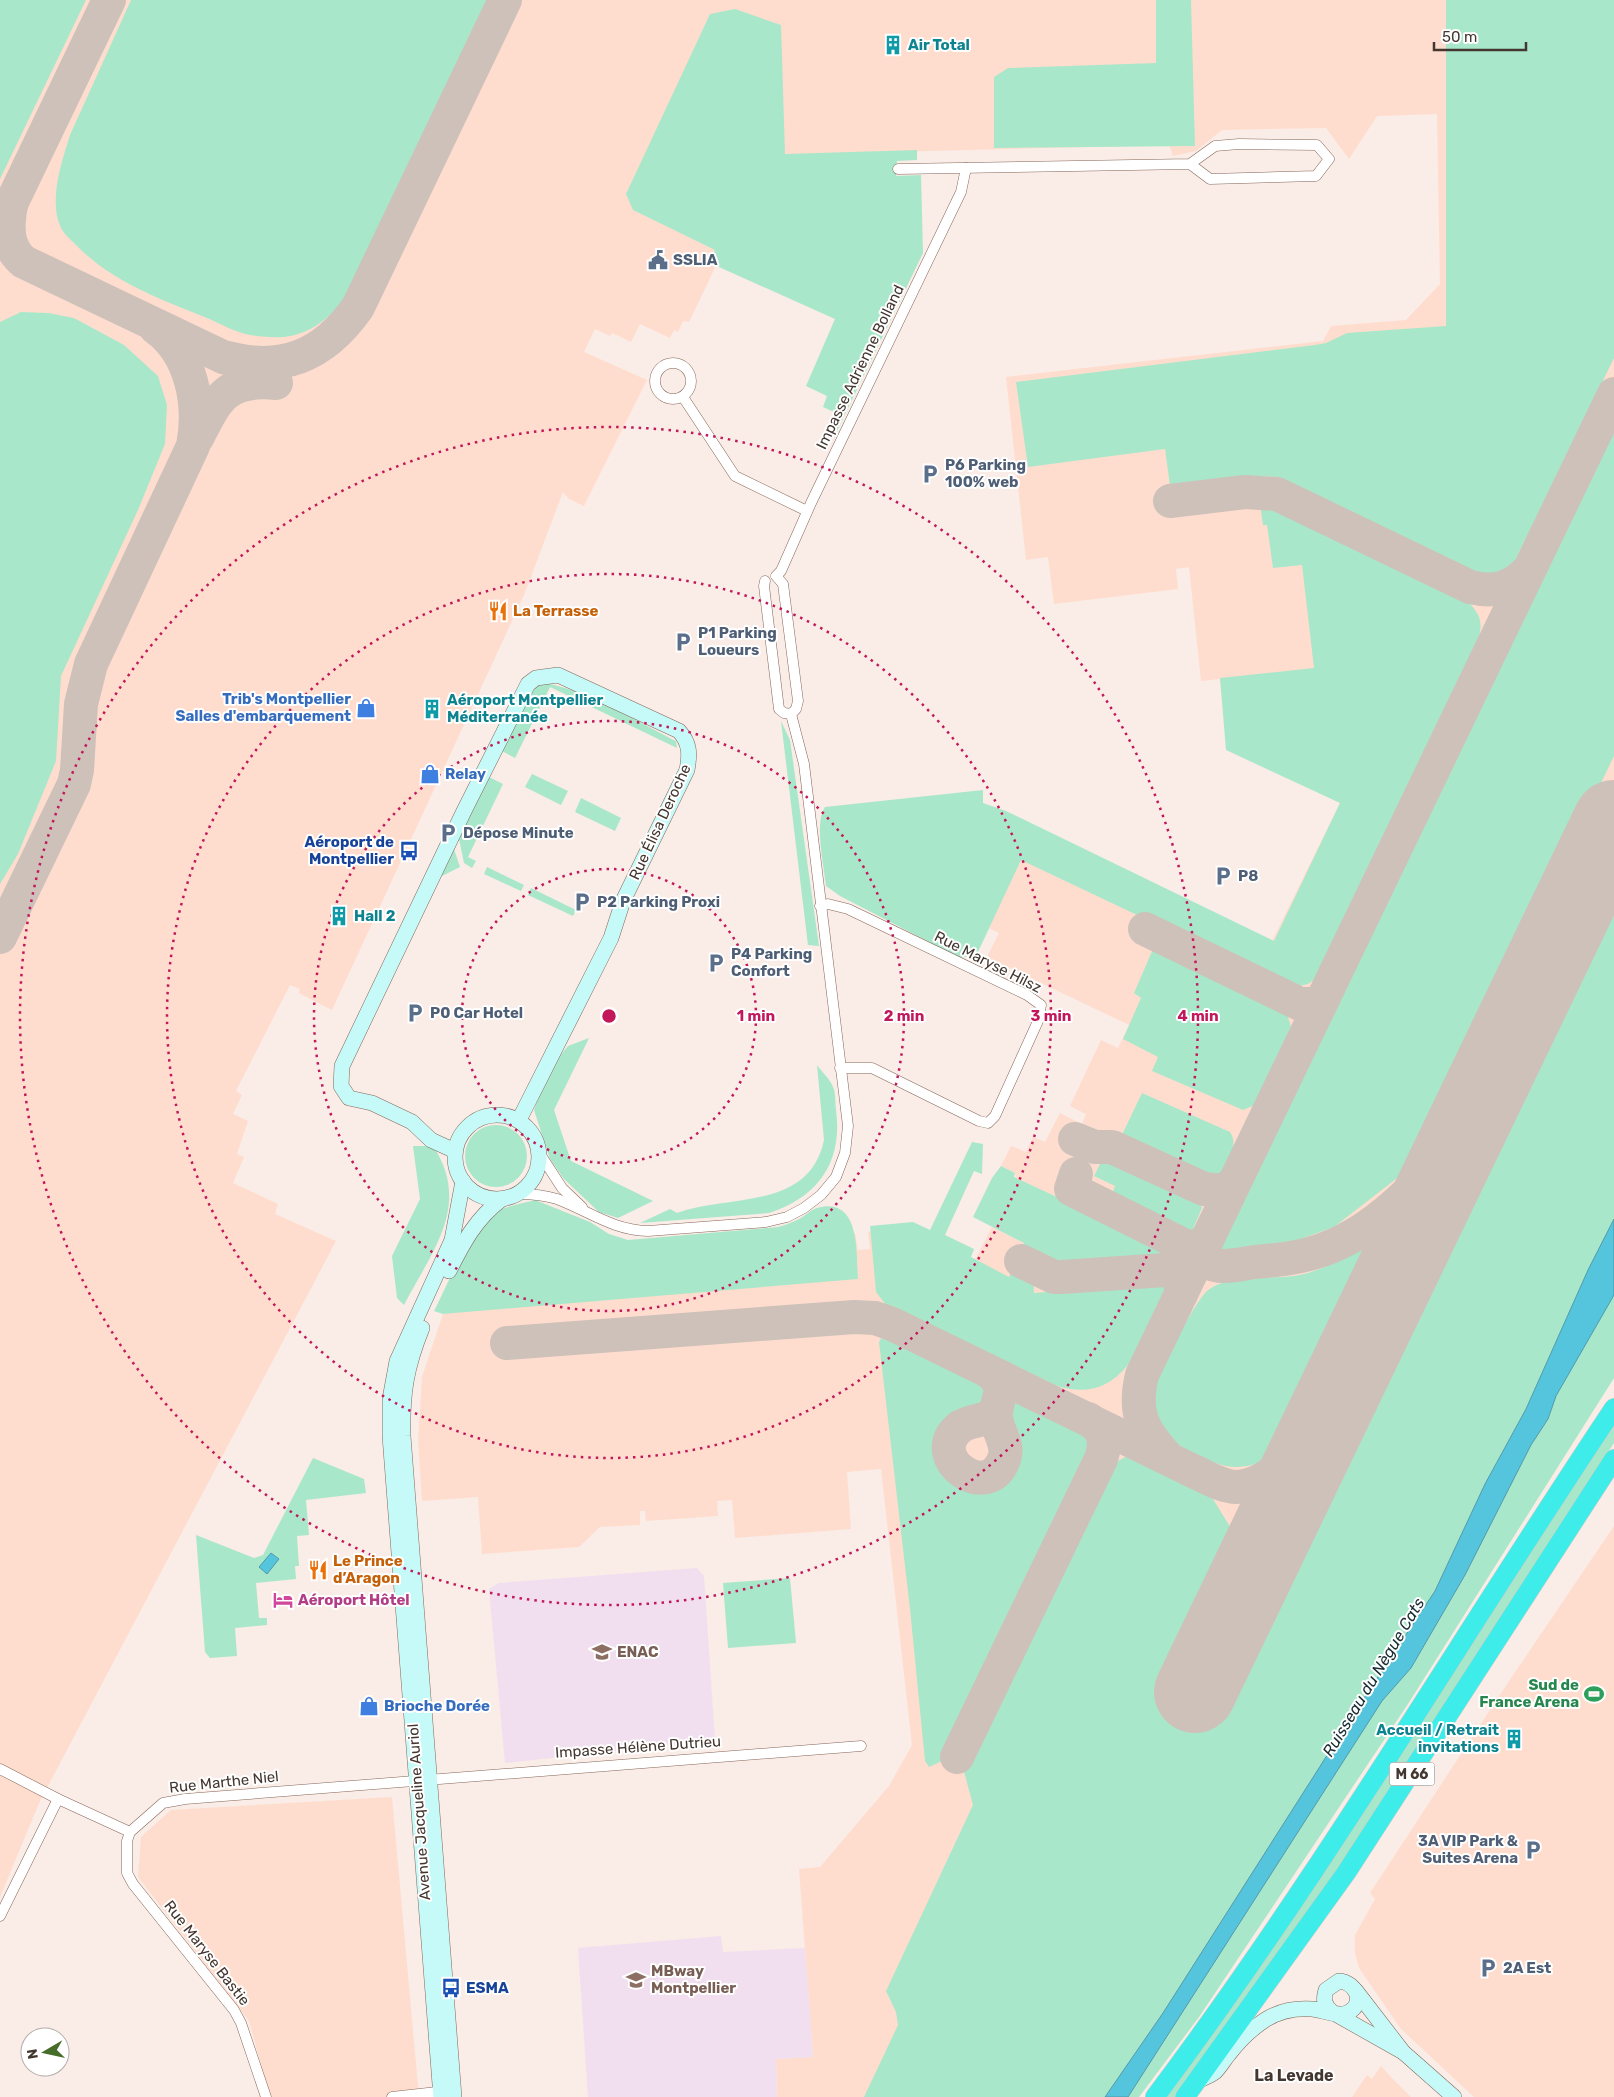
<svg xmlns="http://www.w3.org/2000/svg" width="1614" height="2097" viewBox="0 0 1614 2097" font-family="Rubik,sans-serif">
	<style>
		.built { fill: #ffddce }
		.education { fill: #f1dff0 }
		.green { fill: #a9e7ca }
		.water { fill: #55c4dd; stroke: #509aa9 }
		.lines { fill: none; stroke-linecap: round; stroke-linejoin: round }
		.taxiway { stroke: #cec1ba; stroke-width: 34 }
		.runway { stroke: #cec1ba; stroke-width: 82 }
		.street-casing { stroke: #856759; stroke-width: 11 }
		.secondary-casing { stroke: #856759; stroke-width: 16 }
		.highway-casing { stroke: #cecbc9; stroke-width: 20 }
		.street { stroke: #fff; stroke-width: 10 }
		.secondary { stroke: #c5faf8; stroke-width: 15 }
		.highway { stroke: #3eede9; stroke-width: 19 }
		.ring { fill: none; stroke: #c2185b; stroke-width: 2.5; stroke-dasharray: 2.5 5 }
		.labels { text-anchor: middle; stroke-width: 4; stroke-linejoin: round; paint-order: stroke }
		.shield { fill: #fff; stroke: #7c736e; stroke-width: 1 }
		.shield-label { font-size: 14px; font-weight: bold; fill: #443730 }
		.culture-label { font-size: 15px; font-weight: bold; fill: #0d838f; stroke: #fff; text-anchor: start }
		.service-label { font-size: 15px; font-weight: bold; fill: #4e5e75; stroke: #fff; text-anchor: start }
		.street-label { font-size: 15px; fill: #443730; stroke: #fff }
		.food-label { font-size: 15px; font-weight: bold; fill: #c56008; stroke: #fff; text-anchor: start }
		.shop-label { font-size: 15px; font-weight: bold; fill: #366cbe; stroke: #fff; text-anchor: start }
		.transit-label { font-size: 15px; font-weight: bold; fill: #164399; stroke: #fff; text-anchor: end }
		.hotel-label { font-size: 15px; font-weight: bold; fill: #b23c85; stroke: #fff; text-anchor: start }
		.education-label { font-size: 15px; font-weight: bold; fill: #785e54; stroke: #fff; text-anchor: start }
		.leisure-label { font-size: 15px; font-weight: bold; fill: #27864d; stroke: #fff; text-anchor: end }
		.water-label { font-size: 16px; font-style: italic; fill: #1a2d32; stroke: #fff }
		.neighbourhood-label { font-size: 16px; font-weight: bold; fill: #443730; stroke: #fff }
		.centre { fill: #c2185b; stroke: #fff; stroke-width: 2.5 }
		.ring-label { font-size: 15px; text-anchor: middle; font-weight: bold; fill: #c2185b; stroke: #fff; stroke-width: 4; stroke-linejoin: round; paint-order: stroke }
	</style>
	<rect width="100%" height="100%" fill="#faece6"/>
	<g class="built">
		<path d="M0 0H1614V1160L1091 2097H777L776 2059 813 2057 799 1869 820 1867 889 1786 912 1745 881 1469 847 1472 851 1529 735 1538 732 1500 717 1501 718 1516 646 1521 645 1511H640V1525L600 1527 579 1547 482 1554 478 1497 422 1501 418 1441 422 1377 443 1314 473 1262 855 1233 858 1250 870 1249 868 1232 909 1228 975 1260 992 1227 1024 1243 1015 1173 1001 1166 1011 1146 1026 1152 1033 1137 1045 1142 1060 1113 1082 1124 1086 1114 1070 1106 1101 1040 1118 1048 1129 1025 987 957 999 933 936 904 983 803 1271 943 1340 803 1229 747 1220 679 1201 681 1189 567 1176 569 1178 589 1054 604 1048 557 1026 560 1006 377 1323 341 1331 326 1406 320 1440 284 1437 114 1377 116 1349 159 1326 128 1222 130 1196 151 1173 156 1169 145 769 155 689 322 683 321 678 332 674 330 670 338 640 324 631 342 612 333 610 336 595 329 584 352 647 380 584 506 569 499 563 492 524 595 332 1010 299 993 300 989 290 985 236 1091 242 1095 233 1114 248 1121 237 1154 244 1157 233 1183 278 1204 275 1214 336 1241 40 1801 0 1897Z"/>
		<path d="M1614 1526V2097H1474L1401 2029 1359 1968 1355 1953V1935L1375 1899 1370 1893 1499 1696Z"/>
		<path d="M392 1797 419 2097H258L267 2086 249 2021 138 1877 141 1837 171 1810Z"/>
		<path d="M1381 2066 1390 2076 1411 2097H1352L1367 2075 1372 2079Z"/>
	</g>
	<g class="education">
		<path d="M697 1568 704 1576 715 1740 505 1763 489 1589 499 1583Z"/>
		<path d="M721 1936 723 1952 805 1948 813 2057 776 2059 777 2097H588L578 1948Z"/>
	</g>
	<g class="green">
		<path d="M0 0H86L0 179Z"/>
		<path d="M131 0H492L361 276C345 301 325 327 295 335 281 339 264 337 250 335 235 332 221 324 207 318 160 299 112 282 76 245 71 240 64 234 61 228 48 200 62 161 70 135Z"/>
		<path d="M1156 0H1191L1195 146 994 148V77L1008 68 1156 63Z"/>
		<path d="M1446 0H1614V358L1512 567 1489 577 1475 574 1279 477 1251 476 1170 486 1165 449 1028 467 1016 382 1315 345 1326 343 1347 333 1446 326Z"/>
		<path d="M735 9 781 25 785 154 917 150V160L897 161 896 176 921 175 923 253 836 433 826 437 836 413 823 407 827 396 806 386 835 319 710 263 715 250 633 210 626 194 710 14Z"/>
		<path d="M21 312 48 313 74 318 124 345 158 376 167 405 165 444 138 510 61 676 56 761 18 854 0 884V322Z"/>
		<path d="M1614 429V756L1424 1151 1396 1179 1334 1227 1298 1240 1227 1251 1220 1249 1418 832Z"/>
		<path d="M1260 504 1320 528 1461 594C1481 615 1485 619 1476 648L1314 980 1308 984 1291 988 1021 860 977 954 960 958 840 896 826 886C824 866 814 823 825 807L983 790V803L1006 811 1274 941 1340 803 1226 750 1220 678 1314 668 1302 565 1273 568 1267 525H1263Z"/>
		<path d="M536 683C571 681 642 724 676 741L677 748 550 687 515 758 498 749Z"/>
		<path d="M781 721 790 740 819 946 808 945Z"/>
		<path d="M532 774 568 791 561 805 525 787Z"/>
		<path d="M485 775 503 784 468 857 476 861 472 868 464 863 458 834Z"/>
		<path d="M581 798 621 818 615 831 575 812Z"/>
		<path d="M453 846 460 867 438 878Z"/>
		<path d="M487 867 524 885 521 891 484 874Z"/>
		<path d="M1614 886V1219L1588 1270 1526 1409 1485 1484 1435 1591 1354 1713 1163 2013 1105 2097H864L898 2025 896 2012 886 1991 973 1805 963 1768 1108 1467 1125 1457 1136 1458 1213 1499 1229 1525 1231 1537V1553L1170 1680 1220 1705Z"/>
		<path d="M531 888 576 910 573 916 528 895Z"/>
		<path d="M1153 949 1282 1009 1287 1014 1291 1027 1255 1105 1243 1110 1152 1071 1158 1057 1123 1039 1141 998 1134 993Z"/>
		<path d="M589 1038 554 1110 571 1161 653 1201 618 1218 599 1212 564 1179 550 1159 534 1110 542 1087 554 1063 568 1046Z"/>
		<path d="M817 1065C822 1072 830 1079 833 1087 836 1093 835 1103 836 1110 843 1162 818 1197 769 1213L640 1223 670 1209 677 1213C729 1194 809 1211 824 1140Z"/>
		<path d="M1142 1093 1230 1132C1239 1145 1228 1160 1223 1173L1209 1178 1120 1139Z"/>
		<circle cx="496" cy="1156" r="31"/>
		<path d="M972 1142 983 1144 982 1174 974 1171 945 1235 974 1249 971 1257 1009 1277 1015 1264 1033 1272 1034 1293 1170 1282C1146 1332 1127 1410 1055 1385L886 1305 876 1292 870 1226 913 1222 930 1230Z"/>
		<path d="M413 1146H433C472 1205 432 1251 404 1305L397 1298 392 1256 420 1199Z"/>
		<path d="M1104 1156 1200 1203 1202 1208 1190 1236 1110 1200 1115 1186 1094 1176Z"/>
		<path d="M1001 1166 1015 1173 1014 1177 1171 1250 1166 1254 1043 1264 1020 1252 1024 1243 973 1217 992 1178Z"/>
		<path d="M535 1200 590 1222 609 1234 628 1240 778 1227C785 1225 791 1223 797 1220 804 1217 810 1210 817 1208 861 1196 856 1253 858 1279L443 1314 434 1311C449 1282 466 1236 492 1215 503 1206 521 1204 535 1200Z"/>
		<path d="M1385 1233 1278 1455C1265 1461 1253 1466 1238 1467 1217 1469 1167 1444 1158 1424 1155 1417 1153 1405 1153 1397 1153 1380 1193 1306 1205 1293 1227 1271 1280 1282 1308 1273 1339 1263 1358 1251 1385 1233Z"/>
		<path d="M1614 1295V1378L1408 1704 1199 2017 1139 2097H1128L1382 1701 1411 1668 1465 1575 1531 1445 1548 1419 1556 1396Z"/>
		<path d="M883 1335 991 1388 980 1411C965 1414 946 1422 942 1439 930 1494 1005 1503 1015 1455 1017 1443 1013 1431 1006 1422L1015 1401 1082 1432 1088 1444 1090 1462 944 1760 929 1767 925 1761 910 1609 879 1342Z"/>
		<path d="M1614 1417V1443L1329 1883 1190 2078 1176 2097H1165Z"/>
		<path d="M313 1458 364 1479 366 1493 306 1500 309 1535 297 1536 299 1566H295L296 1579 256 1583 259 1618H267V1625L235 1628 237 1656 210 1658 205 1652 196 1535 254 1558 263 1555Z"/>
		<path d="M790 1578 796 1643 728 1648 723 1583Z"/>
	</g>
	<g class="water">
		<path d="M1614 1219V1295L1556 1396 1548 1419 1531 1445 1465 1575 1411 1668 1382 1701 1128 2097H1105L1163 2013 1354 1713 1435 1591 1485 1484 1526 1409 1588 1270Z"/>
		<path d="M271 1553 279 1559 267 1574 259 1567Z"/>
	</g>
	<g class="lines">
		<g class="taxiway">
			<path d="M11 205C7 226 6 248 24 262L223 357C281 373 323 357 358 307L505 0"/>
			<path d="M1 225 109 0"/>
			<path d="M197 438C217 398 227 378 276 383"/>
			<path d="M1170 501 1245 492 1277 494 1470 587C1495 593 1512 588 1529 570"/>
			<path d="M1145 929 1300 1004H1316L1323 999"/>
			<path d="M0 937 74 784 77 770 81 704 91 664 193 446C201 405 192 354 156 328"/>
			<path d="M1075 1139 1095 1147H1112L1204 1189 1222 1191 1233 1184"/>
			<path d="M1076 1174 1071 1189 1185 1246 1196 1247 1207 1240"/>
			<path d="M1203 1246V1256L1207 1262C1220 1270 1240 1264 1255 1262 1277 1260 1300 1258 1322 1250 1383 1229 1439 1165 1474 1112"/>
			<path d="M1021 1261 1054 1277H1061L1165 1270C1177 1273 1182 1281 1181 1294"/>
			<path d="M507 1343 854 1317 875 1318 892 1324 1193 1471C1207 1477 1222 1487 1237 1487 1273 1486 1314 1434 1332 1406"/>
			<path d="M988 1371C1010 1388 996 1396 996 1415 996 1431 1010 1443 1004 1459 988 1504 923 1457 960 1427 970 1420 985 1421 996 1414"/>
			<path d="M1167 1457C1142 1430 1133 1412 1142 1375L1614 394"/>
			<path d="M957 1757 1101 1459C1107 1441 1104 1429 1088 1419"/>
		</g>
		<path class="runway" d="M1195 1692 1614 821"/>
		<defs>
			<g id="street">
				<path d="M898 169 1190 164 1210 179 1316 176 1329 159 1317 145 1239 144 1215 146 1190 164"/>
				<circle cx="673" cy="381" r="18"/>
				<path d="M683 397 735 476 807 511"/>
				<path d="M765 581 764 586 779 709 784 713 791 714"/>
				<path d="M791 714 796 709 798 701 783 584 776 576 781 571 811 503 961 192 966 168"/>
				<path d="M820 906 828 904 848 909 1027 995 1041 1005 1038 1021 995 1116 988 1123 979 1121 872 1068H840"/>
				<path d="M540 1154 562 1188 582 1207"/>
				<path d="M518 1194C531 1194 544 1195 557 1199 589 1211 612 1230 648 1231L766 1222 787 1217 804 1208 821 1195 836 1177 845 1153 848 1126 804 764 791 714"/>
				<path d="M0 1769 58 1799 130 1832"/>
				<path d="M0 1916 58 1799"/>
				<path d="M266 2097 241 2023 234 2010 133 1884 127 1873V1841L130 1832 163 1803 185 1799 861 1746"/>
				<path d="M392 2097 446 2091"/>
			</g>
			<g id="secondary">
				<circle cx="497" cy="1157" r="42"/>
				<path d="M455 1151 431 1140 412 1122 372 1103 349 1098 341 1086 342 1066 464 811 528 684 536 678 558 675 679 731C690 743 690 754 687 770L623 901 611 938 519 1120"/>
				<path d="M449 1271C463 1243 476 1218 502 1199"/>
				<path d="M422 1328C406 1368 402 1393 403 1436L454 2097"/>
				<path d="M1356 1991 1403 2052 1454 2097"/>
				<path d="M1198 2081C1203 2078 1210 2076 1215 2072 1220 2067 1224 2060 1229 2054 1239 2041 1251 2029 1265 2020 1279 2011 1296 2008 1312 2009 1323 2010 1339 2018 1349 2012 1366 2002 1355 1982 1339 1981L1326 1990C1323 1999 1324 2005 1332 2012L1403 2052"/>
				<path d="M441 2097 390 1436V1399L397 1361 452 1240 463 1181"/>
			</g>
			<g id="highway">
				<path d="M1155 2097C1321 1876 1461 1637 1614 1408"/>
				<path d="M1185 2097 1346 1873 1614 1459"/>
			</g>
		</defs>
		<use href="#street" class="street-casing"/>
		<use href="#secondary" class="secondary-casing"/>
		<use href="#highway" class="highway-casing"/>
		<use href="#street" class="street"/>
		<use href="#secondary" class="secondary"/>
		<use href="#highway" class="highway"/>
	</g>
	<g class="ring">
		<circle cx="609" cy="1016" r="147"/>
		<circle cx="609" cy="1016" r="295"/>
		<circle cx="609" cy="1016" r="442"/>
		<circle cx="609" cy="1016" r="589"/>
	</g>
	<defs>
		<symbol id="building-bare" viewBox="-9 -9 18 18"><path d="M-4-6H4V6H1V3H-1V6H-4ZM-2.5-4.3h1.7v1.8h-1.7ZM.8-4.3h1.7v1.8H.8ZM-2.5-1h1.7V.8h-1.7ZM.8-1h1.7V.8H.8Z" fill="#0f9aa8" stroke="#fff" stroke-width="2.5" paint-order="stroke"/></symbol>
		<symbol id="civic-bare" viewBox="-9 -9 18 18"><path d="M-.6-6.5H3V-4.5H.6V-3L4-1V1h2V6H-6V1h2V-1L-.6-3ZM-1.2 2.5V6h2.4V2.5Z" fill="#5c6f8a" stroke="#fff" stroke-width="2.5" paint-order="stroke"/></symbol>
		<symbol id="parking-bare" viewBox="-9 -9 18 18"><path d="M-3.5-5.5H1a3.5 3.5 0 0 1 0 7H-1V5.5H-3.5ZM-1-3.4V-.6H.8a1.4 1.4 0 0 0 0-2.8Z" fill="#5c6f8a" stroke="#fff" stroke-width="2.5" paint-order="stroke"/></symbol>
		<symbol id="restaurant-bare" viewBox="-9 -9 18 18"><path d="M-5-6h1v4h1v-4h1v4h1v-4h1v5L-1.5 .5V6h-2V.5L-5-1ZM5-6V6H3V1.5H1.5Q1.5-4 5-6Z" fill="#e8710a" stroke="#fff" stroke-width="2.5" paint-order="stroke"/></symbol>
		<symbol id="shop-bare" viewBox="-9 -9 18 18"><path d="M-5-2.5h2.3a2.7 3.5 0 0 1 5.4 0H5L5.5 6h-11ZM-1.5-2.5h3a1.5 2.3 0 0 0-3 0Z" fill="#3f7fe0" stroke="#fff" stroke-width="2.5" paint-order="stroke"/></symbol>
		<symbol id="bus-bare" viewBox="-9 -9 18 18"><path d="M-5-6H5V4H4V6H2V4H-2V6H-4V4H-5ZM-3.5-4V0h7V-4ZM-3.5 1.2v1.5H-2V1.2ZM2 1.2v1.5H3.5V1.2Z" fill="#1a4fb4" stroke="#fff" stroke-width="2.5" paint-order="stroke"/></symbol>
		<symbol id="hotel-bare" viewBox="-9 -9 18 18"><path d="M-6-4.5h1.5V1H6V5H4.5V3h-9V5H-6ZM-4 0a1.8 1.8 0 1 1 3.6 0ZM.5 0V-2.5h3Q6-2.5 6 0Z" fill="#d1479c" stroke="#fff" stroke-width="2.5" paint-order="stroke"/></symbol>
		<symbol id="university-bare" viewBox="-9 -9 18 18"><path d="M0-5L7-2L0 1L-7-2ZM-4 1L0 2.5L4 1V4Q0 6-4 4Z" fill="#8d6e63" stroke="#fff" stroke-width="2.5" paint-order="stroke"/></symbol>
		<symbol id="stadium-bare" viewBox="-9 -9 18 18"><path d="M0-5a6.5 5 0 1 0 0 10a6.5 5 0 1 0 0-10ZM-3.5-1.8h7v3.6h-7Z" fill="#2e9e5b" stroke="#fff" stroke-width="2.5" paint-order="stroke"/></symbol>
	</defs>
	<g fill-rule="evenodd">
		<use href="#building-bare" x="879" y="31" width="28" height="28"/>
		<use href="#civic-bare" x="644" y="246" width="28" height="28"/>
		<use href="#parking-bare" x="916" y="460" width="28" height="28"/>
		<use href="#restaurant-bare" x="484" y="597" width="28" height="28"/>
		<use href="#parking-bare" x="669" y="628" width="28" height="28"/>
		<use href="#shop-bare" x="352" y="694" width="28" height="28"/>
		<use href="#building-bare" x="418" y="695" width="28" height="28"/>
		<use href="#shop-bare" x="416" y="760" width="28" height="28"/>
		<use href="#parking-bare" x="434" y="819" width="28" height="28"/>
		<use href="#bus-bare" x="395" y="837" width="28" height="28"/>
		<use href="#parking-bare" x="1209" y="862" width="28" height="28"/>
		<use href="#parking-bare" x="568" y="888" width="28" height="28"/>
		<use href="#building-bare" x="325" y="902" width="28" height="28"/>
		<use href="#parking-bare" x="702" y="949" width="28" height="28"/>
		<use href="#parking-bare" x="401" y="999" width="28" height="28"/>
		<use href="#restaurant-bare" x="304" y="1556" width="28" height="28"/>
		<use href="#hotel-bare" x="269" y="1586" width="28" height="28"/>
		<use href="#university-bare" x="588" y="1638" width="28" height="28"/>
		<use href="#stadium-bare" x="1580" y="1680" width="28" height="28"/>
		<use href="#shop-bare" x="355" y="1692" width="28" height="28"/>
		<use href="#building-bare" x="1500" y="1725" width="28" height="28"/>
		<use href="#parking-bare" x="1519" y="1836" width="28" height="28"/>
		<use href="#parking-bare" x="1474" y="1954" width="28" height="28"/>
		<use href="#university-bare" x="622" y="1966" width="28" height="28"/>
		<use href="#bus-bare" x="437" y="1974" width="28" height="28"/>
	</g>
	<g class="labels">
		<rect class="shield" x="1389.5" y="1762.5" width="45" height="23" rx="4"/>
		<g class="shield-label">
			<text x="1412" y="1779">M 66</text>
		</g>
		<g class="culture-label">
			<text x="908" y="50">Air Total</text>
			<text x="447" y="705">Aéroport Montpellier<tspan x="447" dy="17">Méditerranée</tspan></text>
			<text x="354" y="921">Hall 2</text>
			<text x="1499" y="1735" text-anchor="end">Accueil / Retrait<tspan x="1499" dy="17">invitations</tspan></text>
		</g>
		<g class="service-label">
			<text x="673" y="265">SSLIA</text>
			<text x="945" y="470">P6 Parking<tspan x="945" dy="17">100% web</tspan></text>
			<text x="698" y="638">P1 Parking<tspan x="698" dy="17">Loueurs</tspan></text>
			<text x="463" y="838">Dépose Minute</text>
			<text x="1238" y="881">P8</text>
			<text x="597" y="907">P2 Parking Proxi</text>
			<text x="731" y="959">P4 Parking<tspan x="731" dy="17">Confort</tspan></text>
			<text x="430" y="1018">P0 Car Hotel</text>
			<text x="1518" y="1846" text-anchor="end">3A VIP Park &amp;<tspan x="1518" dy="17">Suites Arena</tspan></text>
			<text x="1503" y="1973">2A Est</text>
		</g>
		<g class="street-label">
			<text transform="translate(860 367) rotate(-64)" y="5">Impasse Adrienne Bolland</text>
			<text transform="translate(660 822) rotate(-65)" y="5">Rue Élisa Deroche</text>
			<text transform="translate(988 962) rotate(27)" y="5">Rue Maryse Hilsz</text>
			<text transform="translate(638 1747) rotate(-4)" y="5">Impasse Hélène Dutrieu</text>
			<text transform="translate(224 1782) rotate(-6)" y="5">Rue Marthe Niel</text>
			<text transform="translate(419 1812) rotate(-94)" y="5">Avenue Jacqueline Auriol</text>
			<text transform="translate(207 1953) rotate(52)" y="5">Rue Maryse Bastie</text>
		</g>
		<g class="food-label">
			<text x="513" y="616">La Terrasse</text>
			<text x="333" y="1566">Le Prince<tspan x="333" dy="17">d’Aragon</tspan></text>
		</g>
		<g class="shop-label">
			<text x="351" y="704" text-anchor="end">Trib's Montpellier<tspan x="351" dy="17">Salles d'embarquement</tspan></text>
			<text x="445" y="779">Relay</text>
			<text x="384" y="1711">Brioche Dorée</text>
		</g>
		<g class="transit-label">
			<text x="394" y="847">Aéroport de<tspan x="394" dy="17">Montpellier</tspan></text>
			<text x="466" y="1993" text-anchor="start">ESMA</text>
		</g>
		<g class="hotel-label">
			<text x="298" y="1605">Aéroport Hôtel</text>
		</g>
		<g class="education-label">
			<text x="617" y="1657">ENAC</text>
			<text x="651" y="1976">MBway<tspan x="651" dy="17">Montpellier</tspan></text>
		</g>
		<g class="leisure-label">
			<text x="1579" y="1690">Sud de<tspan x="1579" dy="17">France Arena</tspan></text>
		</g>
		<g class="water-label">
			<text transform="translate(1373 1677) rotate(-59)" y="6">Ruisseau du Nègue Cats</text>
		</g>
		<g class="neighbourhood-label">
			<text x="1294" y="2081">La Levade</text>
		</g>
	</g>
	<circle cx="609" cy="1016" r="8" class="centre"/>
	<g class="ring-label">
		<text x="756" y="1021">1 min</text>
		<text x="904" y="1021">2 min</text>
		<text x="1051" y="1021">3 min</text>
		<text x="1198" y="1021">4 min</text>
	</g>
	<g transform="translate(45 2052) rotate(261)"><circle r="24" fill="#ffffff" stroke="#b4afac"/>
	<path d="M0-4L9 19L0 12L-9 19Z" fill="#466d29"/>
	<text y="-8" font-size="14" font-weight="bold" text-anchor="middle" fill="#443730">N</text>
	</g>
	<path d="M1434 42v8h92v-8" fill="none" stroke="#443730" stroke-width="2.5"/>
	<text x="1442" y="42" font-size="15" fill="#443730" stroke="#ffffff" stroke-width="4" paint-order="stroke">50 m</text>
</svg>
